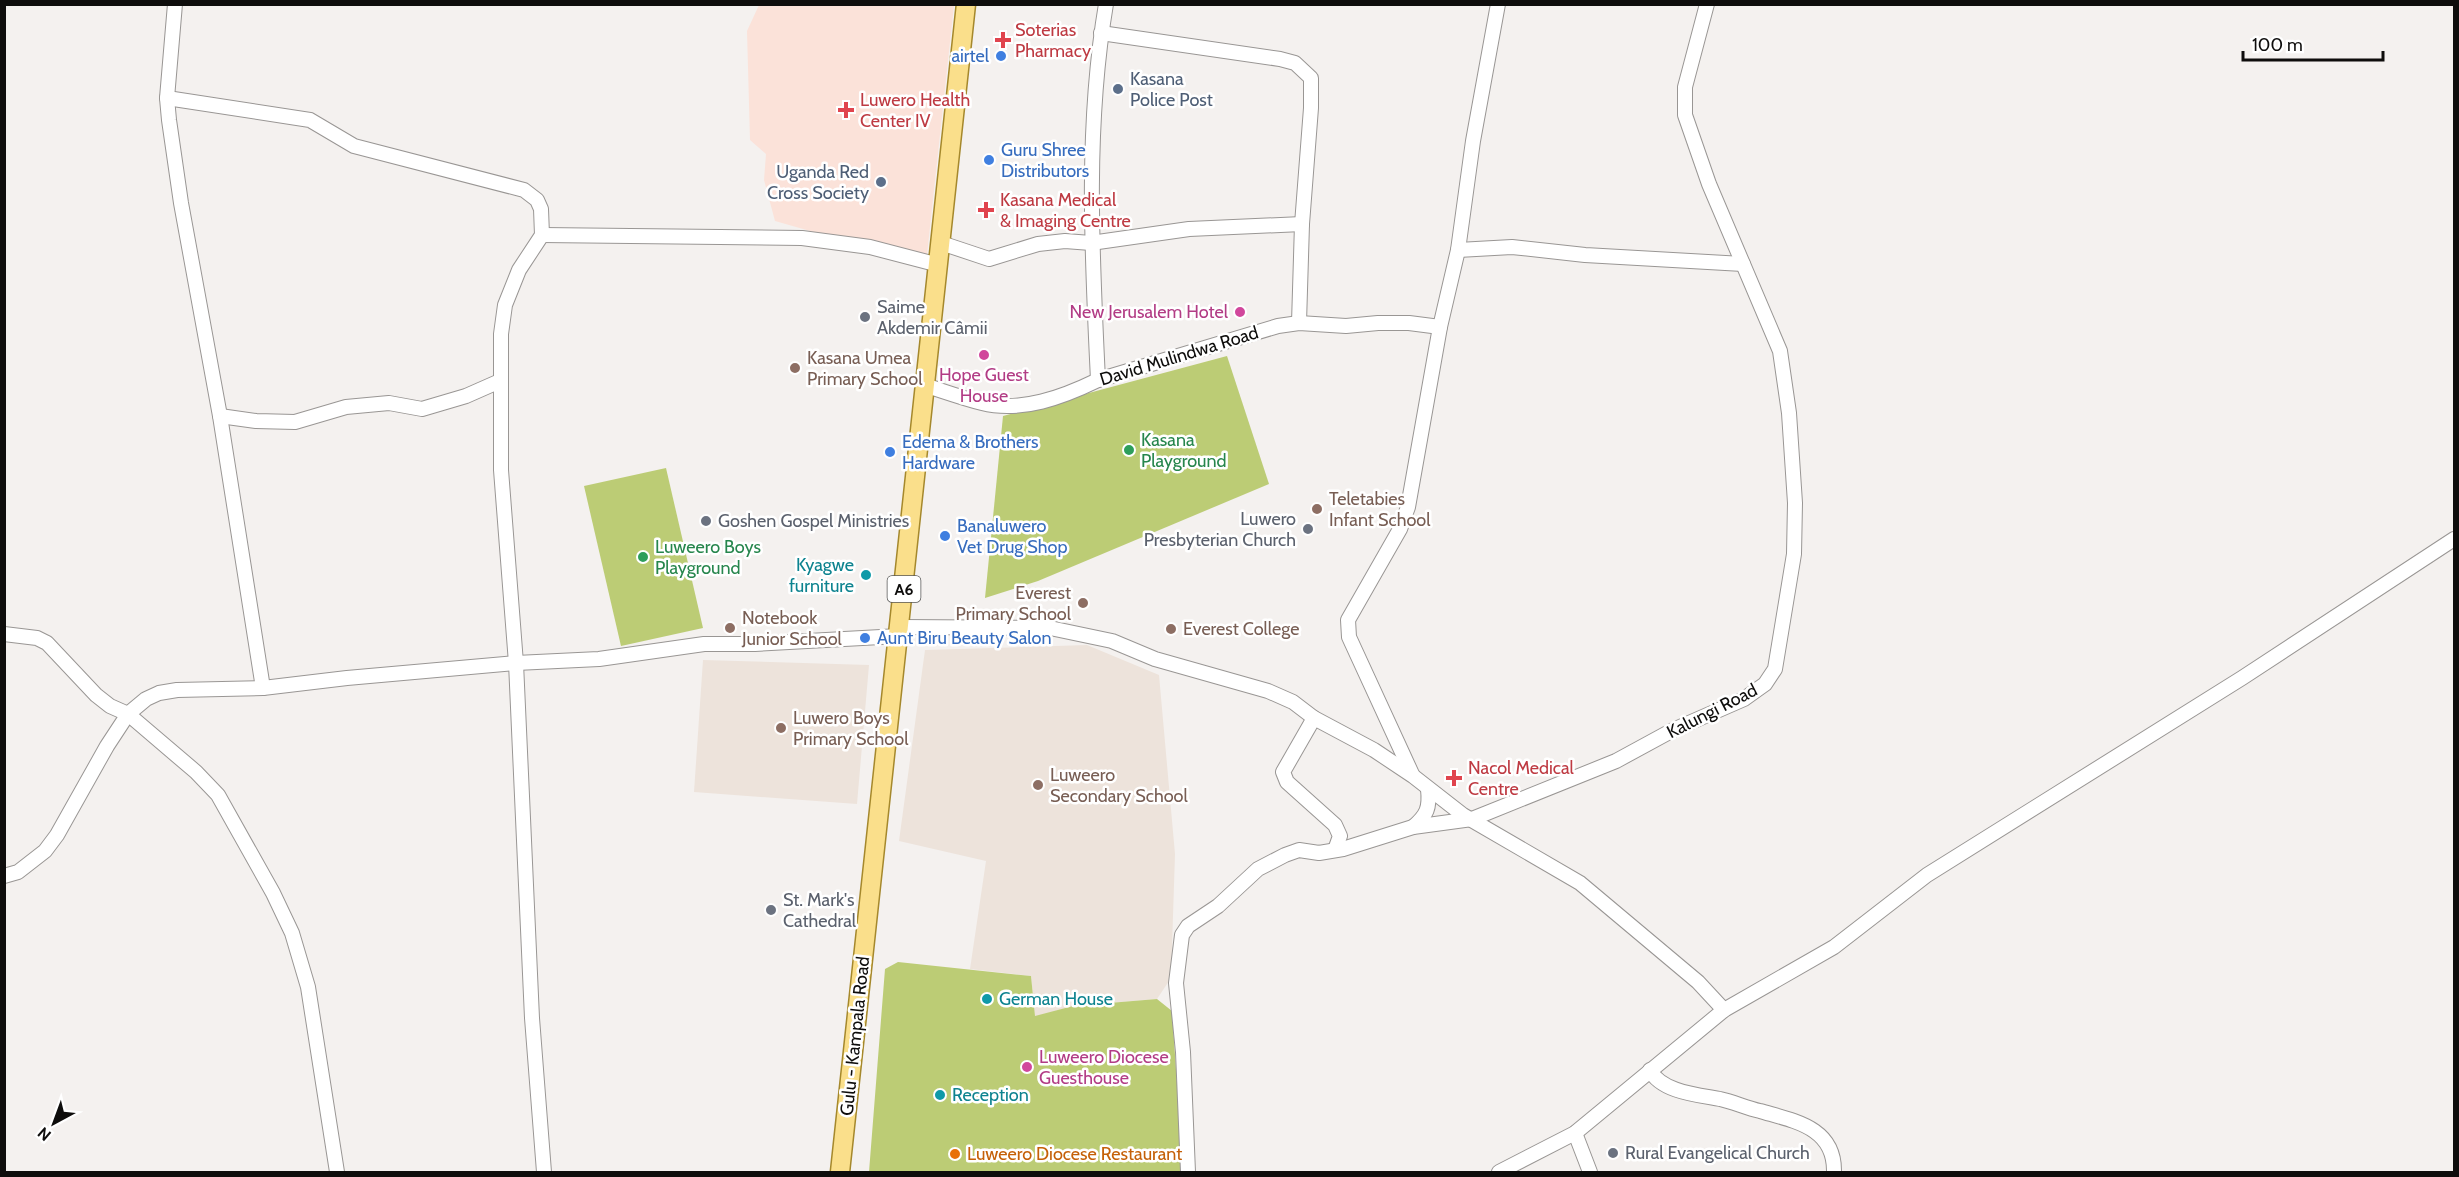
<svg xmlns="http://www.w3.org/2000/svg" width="2459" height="1177" viewBox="0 0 2459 1177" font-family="Cabin,sans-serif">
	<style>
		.built { fill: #ede3db }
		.medical { fill: #fbe2d9 }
		.green { fill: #bccc75 }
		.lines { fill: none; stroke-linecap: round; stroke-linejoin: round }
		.minor-casing { stroke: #999694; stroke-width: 16 }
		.major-casing { stroke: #a5882c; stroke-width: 21 }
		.minor { stroke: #fff; stroke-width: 14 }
		.major { stroke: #fadf8b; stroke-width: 18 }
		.health-dot { fill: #e0444e; stroke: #fff; stroke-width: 2 }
		.shop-dot { fill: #3f7fe0; stroke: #fff; stroke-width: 2 }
		.service-dot { fill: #5c6f8a; stroke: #fff; stroke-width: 2 }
		.hotel-dot { fill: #d1479c; stroke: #fff; stroke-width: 2 }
		.worship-dot { fill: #6b7280; stroke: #fff; stroke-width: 2 }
		.education-dot { fill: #8d6e63; stroke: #fff; stroke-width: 2 }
		.leisure-dot { fill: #2e9e5b; stroke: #fff; stroke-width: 2 }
		.culture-dot { fill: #0f9aa8; stroke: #fff; stroke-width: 2 }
		.food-dot { fill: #e8710a; stroke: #fff; stroke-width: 2 }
		.labels { text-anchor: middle; stroke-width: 5; stroke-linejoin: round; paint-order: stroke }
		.shield { fill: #fff; stroke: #565655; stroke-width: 1.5 }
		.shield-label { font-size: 16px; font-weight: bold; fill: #0e0d0c }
		.health-label { font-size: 18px; fill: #be3a42; stroke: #fff; text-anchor: start }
		.shop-label { font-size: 18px; fill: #366cbe; stroke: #fff; text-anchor: start }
		.service-label { font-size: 18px; fill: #4e5e75; stroke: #fff; text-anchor: start }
		.worship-label { font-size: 18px; fill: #5b616d; stroke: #fff; text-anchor: start }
		.hotel-label { font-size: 18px; fill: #b23c85; stroke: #fff; text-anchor: end }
		.street-label { font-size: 18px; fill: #0e0d0c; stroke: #fff }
		.education-label { font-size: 18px; fill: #785e54; stroke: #fff; text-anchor: start }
		.leisure-label { font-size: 18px; fill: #27864d; stroke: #fff; text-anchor: start }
		.culture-label { font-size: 18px; fill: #0d838f; stroke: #fff; text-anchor: start }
		.food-label { font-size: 18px; fill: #c56008; stroke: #fff; text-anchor: start }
	</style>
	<rect width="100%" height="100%" fill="#f4f1ef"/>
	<g class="built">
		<path d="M1087 645 1159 675 1175 854 1171 978 1157 999 1073 1006 1035 1017 1031 976 970 969 986 861 899 841 925 650Z"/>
		<path d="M703 660 869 665 857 804 694 792Z"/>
	</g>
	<path class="medical" d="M759 5H954L926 264 775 221 764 180 766 154 750 140 747 31Z"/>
	<g class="green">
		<path d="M1227 356 1269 484 1038 581 985 598 1003 416Z"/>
		<path d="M666 468 703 628 621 646 584 486Z"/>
		<path d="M898 962 1031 976 1035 1016 1073 1006 1157 999 1172 1011 1183 1172H869L885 969Z"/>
	</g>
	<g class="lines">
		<defs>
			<g id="minor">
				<path d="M175 4 167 98 169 120 181 203 220 416 263 688"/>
				<path d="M1101 33 1280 59 1295 63 1311 78V108L1302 224 1299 323"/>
				<path d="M167 98 310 120 354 146 524 190 537 200 541 209 542 235 519 270 505 305 501 334V470L516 663 532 1018 544 1172"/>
				<path d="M542 235 802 238 870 247 939 265"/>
				<path d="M941 243 989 259 1038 244 1065 241 1091 243 1189 229 1302 224"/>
				<path d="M1458 250 1512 247 1585 255 1743 264"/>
				<path d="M1098 380C1092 255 1085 128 1106 4"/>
				<path d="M924 385C943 391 962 398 982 403 1021 413 1063 397 1098 380L1278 326 1299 323 1346 326 1378 323H1409L1440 327"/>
				<path d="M220 416 256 421 295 422 346 407 389 403 422 409 466 396 500 381"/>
				<path d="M901 627 1050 628 1112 641 1155 659 1268 691 1293 702 1314 718 1374 750 1413 776 1463 815 1580 883 1698 982 1724 1010"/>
				<path d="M4 634 37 638 47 643 96 695 110 706 128 714 196 772 218 795 273 893 292 933 308 987 337 1172"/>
				<path d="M1314 718 1283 772 1287 782 1335 825 1340 836 1335 850"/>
				<path d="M1412 774 1349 637 1348 620 1400 529 1408 507 1440 327 1458 250 1473 141 1498 4"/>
				<path d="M1413 827C1427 815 1430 808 1428 789"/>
				<path d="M4 876 18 872 45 851 57 835 107 746 128 714 146 699 159 693 177 690 263 688 347 678 516 663 599 659 704 644H755L899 636"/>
				<path d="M1650 1070C1661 1092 1698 1095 1720 1099 1734 1102 1746 1108 1760 1111 1794 1121 1835 1127 1834 1172"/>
				<path d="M1575 1133 1590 1172"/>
				<path d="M1188 1172 1183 1052 1176 983 1182 935 1188 926 1218 906 1258 869 1285 855 1299 850 1319 853 1343 849 1413 827 1472 819 1616 761 1673 730 1744 699 1765 684 1775 669 1794 554 1795 503 1789 413 1780 351 1709 184 1685 115V87L1707 4"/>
				<path d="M1499 1172 1575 1133 1724 1010 1834 947 1927 875 2242 678 2454 539"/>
			</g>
			<path id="major" d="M840 1172 966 4"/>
		</defs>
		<use href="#minor" class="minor-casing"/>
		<use href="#major" class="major-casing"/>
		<use href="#minor" class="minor"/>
		<use href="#major" class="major"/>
	</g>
	<g class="health-dot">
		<path d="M1000 31h6v6h6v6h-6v6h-6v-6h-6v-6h6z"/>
		<path d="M843 101h6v6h6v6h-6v6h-6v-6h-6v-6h6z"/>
		<path d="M983 201h6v6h6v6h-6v6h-6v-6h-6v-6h6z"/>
		<path d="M1451 769h6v6h6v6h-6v6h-6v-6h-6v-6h6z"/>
	</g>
	<g class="shop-dot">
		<circle cx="1001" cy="56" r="6"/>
		<circle cx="989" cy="160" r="6"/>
		<circle cx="890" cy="452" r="6"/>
		<circle cx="945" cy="536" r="6"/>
		<circle cx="865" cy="638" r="6"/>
	</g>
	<g class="service-dot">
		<circle cx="1118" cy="89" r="6"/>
		<circle cx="881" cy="182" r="6"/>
	</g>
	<g class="hotel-dot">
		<circle cx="1240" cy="312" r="6"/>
		<circle cx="984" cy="355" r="6"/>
		<circle cx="1027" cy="1067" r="6"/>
	</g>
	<g class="worship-dot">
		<circle cx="865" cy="317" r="6"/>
		<circle cx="706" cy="521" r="6"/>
		<circle cx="1308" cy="529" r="6"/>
		<circle cx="771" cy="910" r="6"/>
		<circle cx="1613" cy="1153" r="6"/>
	</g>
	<g class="education-dot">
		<circle cx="795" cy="368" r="6"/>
		<circle cx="1317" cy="509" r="6"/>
		<circle cx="1083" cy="603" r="6"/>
		<circle cx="730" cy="628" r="6"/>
		<circle cx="1171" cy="629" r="6"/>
		<circle cx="781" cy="728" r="6"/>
		<circle cx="1038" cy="785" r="6"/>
	</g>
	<g class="leisure-dot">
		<circle cx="1129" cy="450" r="6"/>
		<circle cx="643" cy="557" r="6"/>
	</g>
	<g class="culture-dot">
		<circle cx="866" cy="575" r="6"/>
		<circle cx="987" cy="999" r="6"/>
		<circle cx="940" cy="1095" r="6"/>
	</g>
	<circle class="food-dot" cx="955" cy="1154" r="6"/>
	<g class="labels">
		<rect class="shield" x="887.5" y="576" width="33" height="26" rx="4.5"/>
		<g class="shield-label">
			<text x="904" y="595">A6</text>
		</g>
		<g class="health-label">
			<text x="1015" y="36">Soterias<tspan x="1015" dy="21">Pharmacy</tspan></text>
			<text x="860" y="106">Luwero Health<tspan x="860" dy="21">Center IV</tspan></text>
			<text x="1000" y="206">Kasana Medical<tspan x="1000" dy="21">&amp; Imaging Centre</tspan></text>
			<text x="1468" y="774">Nacol Medical<tspan x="1468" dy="21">Centre</tspan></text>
		</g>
		<g class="shop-label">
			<text x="989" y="62" text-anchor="end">airtel</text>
			<text x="1001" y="156">Guru Shree<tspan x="1001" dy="21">Distributors</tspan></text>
			<text x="902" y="448">Edema &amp; Brothers<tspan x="902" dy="21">Hardware</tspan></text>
			<text x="957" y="532">Banaluwero<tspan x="957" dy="21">Vet Drug Shop</tspan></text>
			<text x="877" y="644">Aunt Biru Beauty Salon</text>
		</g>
		<g class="service-label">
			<text x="1130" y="85">Kasana<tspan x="1130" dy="21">Police Post</tspan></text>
			<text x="869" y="178" text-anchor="end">Uganda Red<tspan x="869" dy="21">Cross Society</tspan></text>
		</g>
		<g class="worship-label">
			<text x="877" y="313">Saime<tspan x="877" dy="21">Akdemir Câmii</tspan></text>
			<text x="1296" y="525" text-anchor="end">Luwero<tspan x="1296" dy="21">Presbyterian Church</tspan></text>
			<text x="718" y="527">Goshen Gospel Ministries</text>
			<text x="783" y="906">St. Mark's<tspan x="783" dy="21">Cathedral</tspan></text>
			<text x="1625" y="1159">Rural Evangelical Church</text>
		</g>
		<g class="hotel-label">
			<text x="1228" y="318">New Jerusalem Hotel</text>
			<text x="984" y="381" text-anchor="middle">Hope Guest<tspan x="984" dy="21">House</tspan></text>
			<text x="1039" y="1063" text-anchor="start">Luweero Diocese<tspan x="1039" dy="21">Guesthouse</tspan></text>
		</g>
		<g class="street-label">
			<text transform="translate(1179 356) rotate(-17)" y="6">David Mulindwa Road</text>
			<text transform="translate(1712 711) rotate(-27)" y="6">Kalungi Road</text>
			<text transform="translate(855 1036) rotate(-84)" y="6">Gulu - Kampala Road</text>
		</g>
		<g class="education-label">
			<text x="807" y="364">Kasana Umea<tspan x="807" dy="21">Primary School</tspan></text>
			<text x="1329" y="505">Teletabies<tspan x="1329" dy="21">Infant School</tspan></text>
			<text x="1071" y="599" text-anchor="end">Everest<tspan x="1071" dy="21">Primary School</tspan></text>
			<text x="742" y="624">Notebook<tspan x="742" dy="21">Junior School</tspan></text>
			<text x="1183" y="635">Everest College</text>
			<text x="793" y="724">Luwero Boys<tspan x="793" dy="21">Primary School</tspan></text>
			<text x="1050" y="781">Luweero<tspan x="1050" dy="21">Secondary School</tspan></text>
		</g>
		<g class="leisure-label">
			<text x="1141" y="446">Kasana<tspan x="1141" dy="21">Playground</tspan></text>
			<text x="655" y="553">Luweero Boys<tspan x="655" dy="21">Playground</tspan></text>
		</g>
		<g class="culture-label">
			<text x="854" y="571" text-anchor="end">Kyagwe<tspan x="854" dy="21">furniture</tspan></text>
			<text x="999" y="1005">German House</text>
			<text x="952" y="1101">Reception</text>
		</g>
		<g class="food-label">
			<text x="967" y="1160">Luweero Diocese Restaurant</text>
		</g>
	</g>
	<rect width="2459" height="1177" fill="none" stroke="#0e0d0c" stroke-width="12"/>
	<g transform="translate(54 1123) rotate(221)" stroke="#ffffff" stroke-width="4.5" paint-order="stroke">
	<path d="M0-4.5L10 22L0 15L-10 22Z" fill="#0e0d0c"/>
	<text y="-9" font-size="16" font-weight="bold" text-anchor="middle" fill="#0e0d0c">N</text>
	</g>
	<path d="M2243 51v9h140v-9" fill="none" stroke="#0e0d0c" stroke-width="3"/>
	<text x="2252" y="51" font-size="18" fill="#0e0d0c" stroke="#ffffff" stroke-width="4.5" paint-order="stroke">100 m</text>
</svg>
